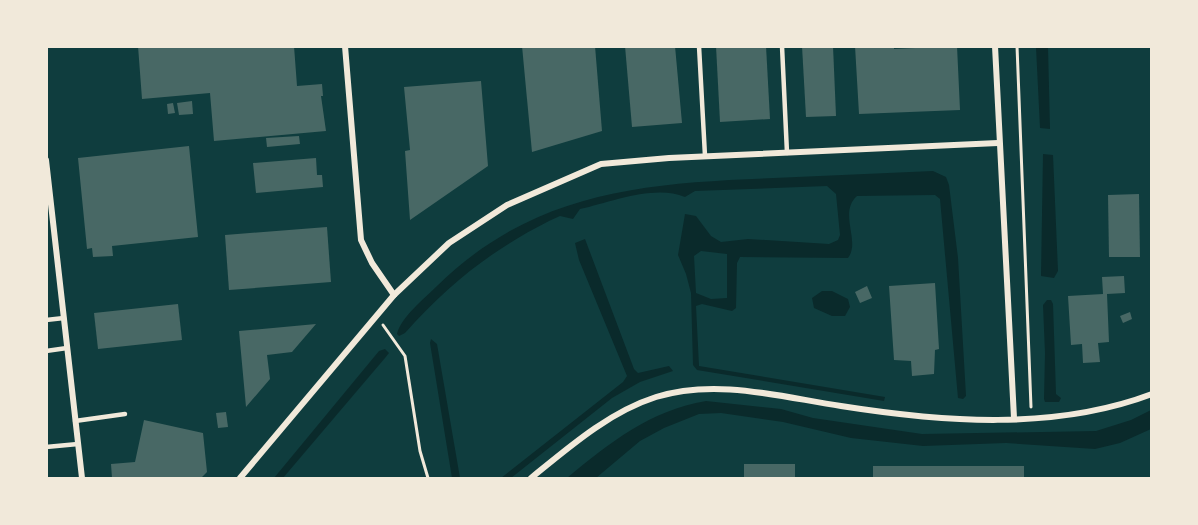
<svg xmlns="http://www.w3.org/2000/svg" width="1198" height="525" viewBox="0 0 1198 525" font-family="Inter,sans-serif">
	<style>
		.water { fill: #0a2a2b; fill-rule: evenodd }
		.building { fill: #486865 }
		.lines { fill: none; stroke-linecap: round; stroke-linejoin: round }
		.path { stroke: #f1e9da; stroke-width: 3 }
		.service { stroke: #f1e9da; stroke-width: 4.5 }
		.minor { stroke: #f1e9da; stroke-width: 6 }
	</style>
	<rect width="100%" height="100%" fill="#0f3d3e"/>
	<g class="water">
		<path d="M1036 47H1048L1050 129 1040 128Z"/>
		<path d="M1043 154 1053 155 1058 271 1054 278 1041 276Z"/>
		<path d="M933 171 946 177 949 185 958 258 966 396 963 399 958 398 940 199 935 195 857 196C838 213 861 241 848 258L740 257 737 263 736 308 732 311 702 304 696 306 699 366 885 397 884 401 697 370 693 365 691 293 686 274 678 255 685 214 696 216 711 236 721 242 748 239 829 244 838 240 840 235 836 194 827 186 695 191 685 197C655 184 611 202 580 209L573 219 560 216 549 221C490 251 449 284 405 333L399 336 397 334C401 317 425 298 437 286 535 190 646 183 774 178 827 176 880 173 933 171ZM701 251 727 254V298L711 299 696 293 694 256Z"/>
		<path d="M585 239 634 369 638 373 669 366 673 371 640 382 612 398 511 478H501L623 382 627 376 579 260 575 243Z"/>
		<path d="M822 291H832L848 299 850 307 845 316H832L814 308 812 298Z"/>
		<path d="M1047 300H1051L1053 304 1056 394 1061 398 1059 402H1045L1044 399 1045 353 1043 305Z"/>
		<path d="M431 339 437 344 460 478H452L430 343Z"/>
		<path d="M385 349 389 353 385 358 283 478H274L379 351Z"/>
		<path d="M706 401 781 409 813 418 922 434 1096 431 1131 420 1151 410V429L1120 443 1095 449 1006 443 923 446 851 438 783 422 721 413 699 414 664 428 640 441 596 478H567C609 443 651 410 706 401Z"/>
	</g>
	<g class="building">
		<path d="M138 46H294L297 86 322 84 323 96H321L326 131 214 141 210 93 142 99Z"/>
		<path d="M522 46H595L602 131 532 152Z"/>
		<path d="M625 46H675L682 123 632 127Z"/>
		<path d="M716 46H766L770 119 720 122Z"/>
		<path d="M802 46H833L836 116 806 117Z"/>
		<path d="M855 46H894V49L957 46 960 110 859 114Z"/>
		<path d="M481 81 488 166 410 220 405 151 410 150 404 87Z"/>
		<path d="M192 101 193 114 179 115 177 103Z"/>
		<path d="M173 103 175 113 168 114 167 104Z"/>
		<path d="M299 136 300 144 267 147 266 138Z"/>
		<path d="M189 146 198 237 112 246 113 256 93 257 92 248 87 249 78 158Z"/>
		<path d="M316 158 317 175H322L323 187 256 193 253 163Z"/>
		<path d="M1139 194 1140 257H1109L1108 195Z"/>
		<path d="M327 227 331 282 229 290 225 235Z"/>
		<path d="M1124 276 1125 293 1107 294 1109 342 1098 343 1100 362 1083 363 1082 344 1071 345 1068 296 1103 294 1102 277Z"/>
		<path d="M935 283 939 349 935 350 934 374 912 376 911 361 894 360 889 286Z"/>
		<path d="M867 286 872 298 860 303 855 292Z"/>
		<path d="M178 304 182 340 98 349 94 313Z"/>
		<path d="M1130 312 1132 319 1123 323 1120 316Z"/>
		<path d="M316 324 292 352 267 355 270 379 246 407 239 331Z"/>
		<path d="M226 412 228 427 218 428 216 413Z"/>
		<path d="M144 420 203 433 207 472 201 478H112L111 464 135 462Z"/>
		<rect x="744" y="464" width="51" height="14"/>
		<rect x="873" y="466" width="151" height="12"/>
	</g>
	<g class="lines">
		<g class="path">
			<path d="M1017 46 1031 407"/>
			<path d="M383 325 405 356 420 451 428 478"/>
		</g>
		<g class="service">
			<path d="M699 46 705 156"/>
			<path d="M782 46 787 153"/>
			<path d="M46 320 64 318"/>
			<path d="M46 351 67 348"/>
			<path d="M75 421 125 414"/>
			<path d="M46 447 78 444"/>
		</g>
		<g class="minor">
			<path d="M345 46 361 240 372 263 394 295"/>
			<path d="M995 46 1014 418"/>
			<path d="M46 160 82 478"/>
			<path d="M240 478 394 295 449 243 507 205 601 164 669 158 998 143"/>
			<path d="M531 478C569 447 609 412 656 397 716 378 781 397 841 406 942 422 1054 431 1152 394"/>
		</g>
	</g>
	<rect width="1198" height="525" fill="none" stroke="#f1e9da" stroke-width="96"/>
</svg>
